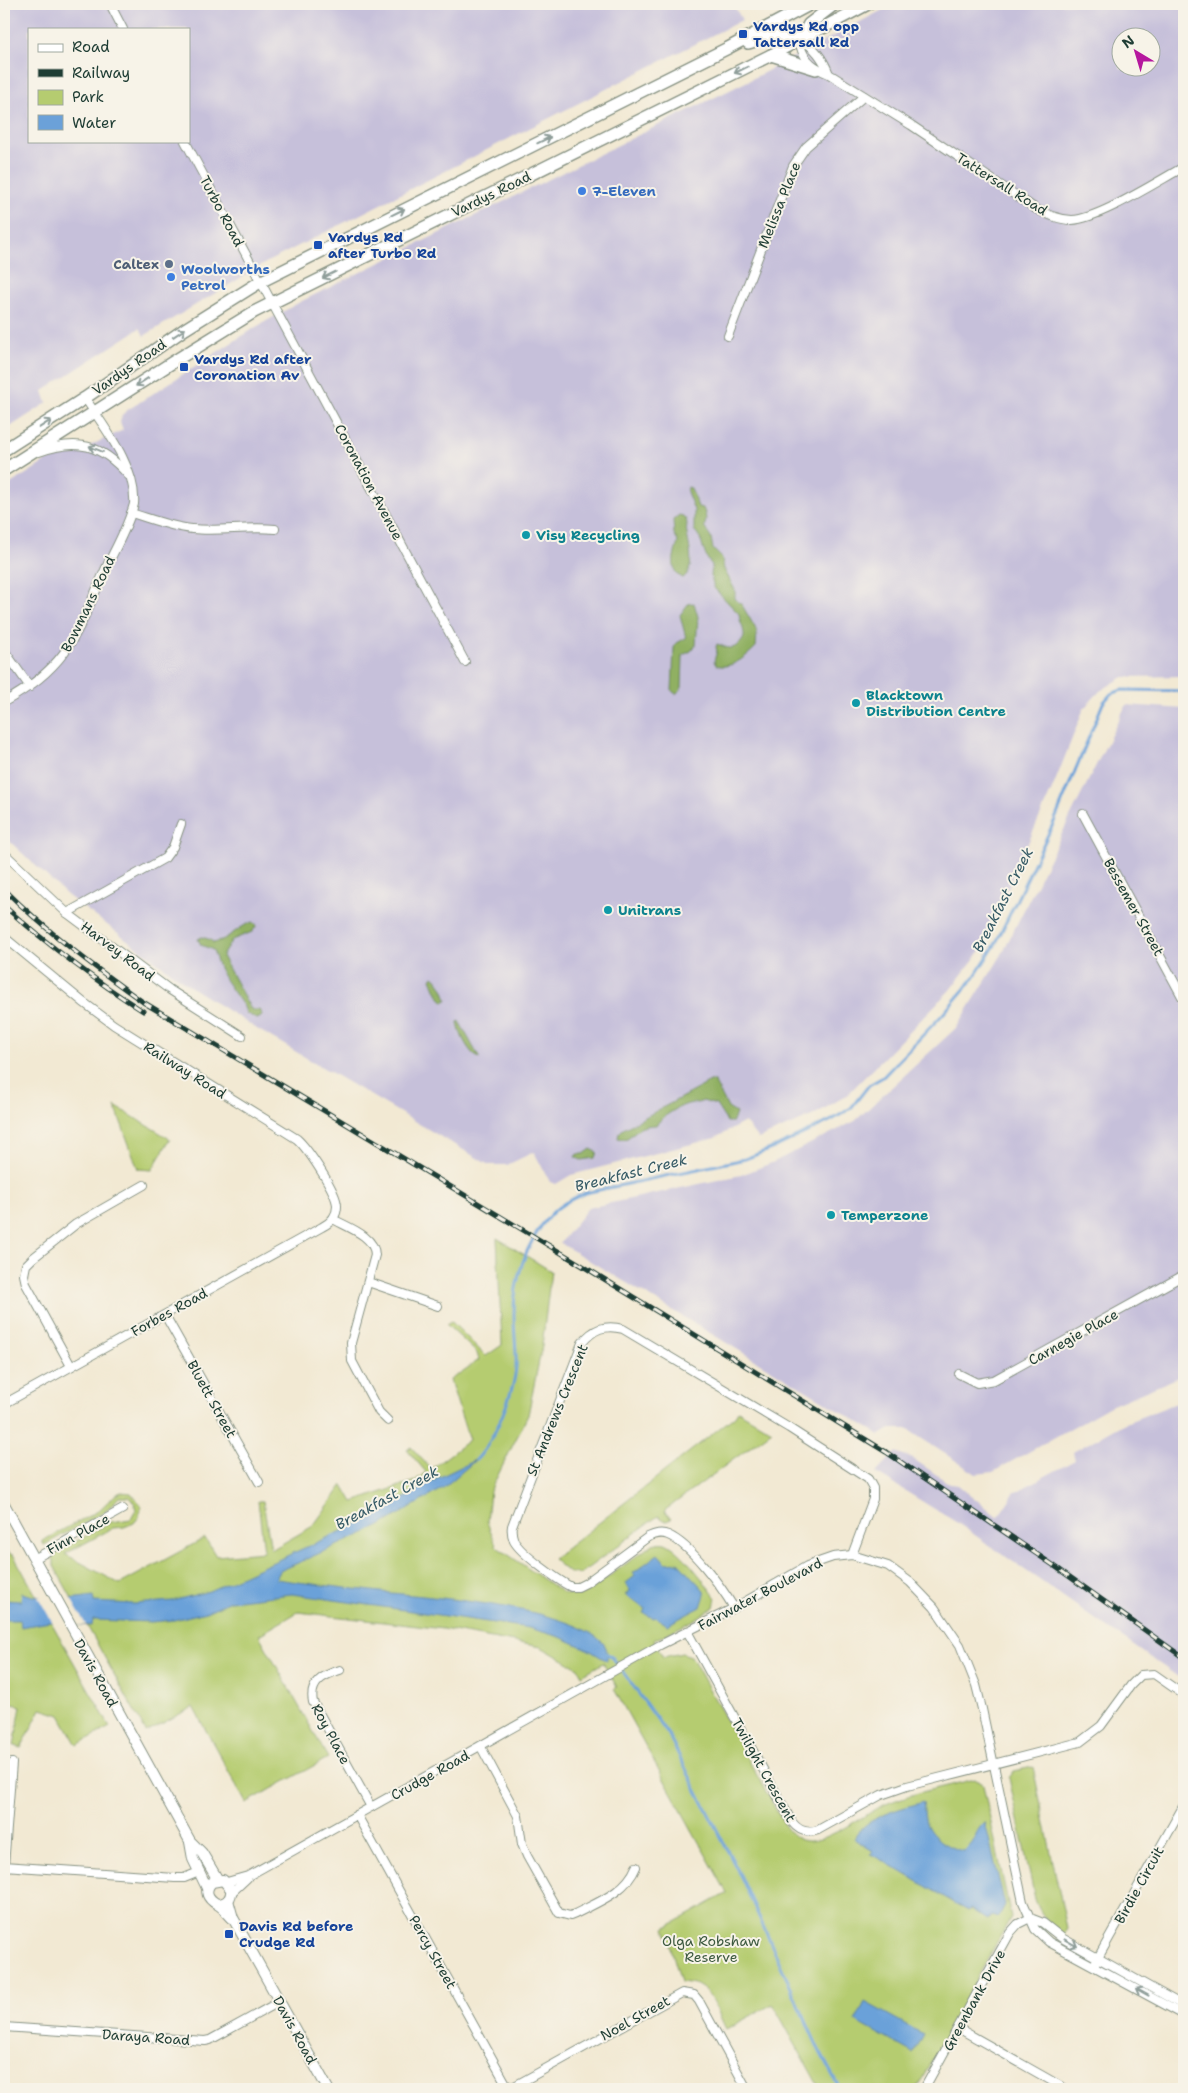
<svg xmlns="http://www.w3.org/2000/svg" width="1188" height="2093" viewBox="0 0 1188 2093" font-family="'Shantell Sans',sans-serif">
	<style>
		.industrial { fill: #c6c0da; fill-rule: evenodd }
		.green { fill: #b5cc70; stroke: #6a8452 }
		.forest { fill: #90b062; stroke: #58764b }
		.water { fill: #6ba1d9; stroke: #456f86 }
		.pier { fill: #f2e9d3 }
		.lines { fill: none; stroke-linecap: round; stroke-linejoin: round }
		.stream { stroke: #6ba1d9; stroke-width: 3 }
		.minor-casing { stroke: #889384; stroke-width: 10 }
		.tertiary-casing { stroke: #889384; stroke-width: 12 }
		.secondary-casing { stroke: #889384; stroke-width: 14 }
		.minor { stroke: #fff; stroke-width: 8 }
		.tertiary { stroke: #fff; stroke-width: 10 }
		.secondary { stroke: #fff; stroke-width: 11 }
		.rail-casing { stroke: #1f3d34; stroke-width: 5 }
		.rail { stroke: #f7f3e8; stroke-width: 3; stroke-dasharray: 9; stroke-linecap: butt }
		.oneway { stroke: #8f9e9a }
		.transit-dot { fill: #1a4fb4; stroke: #f7f3e8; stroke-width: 2 }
		.shop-dot { fill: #3f7fe0; stroke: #f7f3e8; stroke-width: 2 }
		.service-dot { fill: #5c6f8a; stroke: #f7f3e8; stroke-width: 2 }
		.culture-dot { fill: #0f9aa8; stroke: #f7f3e8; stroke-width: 2 }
		.labels { text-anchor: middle; stroke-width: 4; stroke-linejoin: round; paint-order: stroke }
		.transit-label { font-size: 14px; font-weight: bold; fill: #164399; stroke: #f7f3e8; text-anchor: start }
		.street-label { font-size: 14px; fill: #1f3d34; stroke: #f7f3e8 }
		.shop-label { font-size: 14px; font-weight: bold; fill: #366cbe; stroke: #f7f3e8; text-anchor: start }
		.service-label { font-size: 14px; font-weight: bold; fill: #4e5e75; stroke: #f7f3e8; text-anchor: end }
		.culture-label { font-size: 14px; font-weight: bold; fill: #0d838f; stroke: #f7f3e8; text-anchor: start }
		.park-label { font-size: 14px; fill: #3d5a40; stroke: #f7f3e8 }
		.water-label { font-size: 15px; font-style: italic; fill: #365b66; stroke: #f7f3e8 }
	</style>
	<rect width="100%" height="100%" fill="#f7f3e8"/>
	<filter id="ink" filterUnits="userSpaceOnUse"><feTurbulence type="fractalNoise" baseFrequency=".02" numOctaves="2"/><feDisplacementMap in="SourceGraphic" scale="10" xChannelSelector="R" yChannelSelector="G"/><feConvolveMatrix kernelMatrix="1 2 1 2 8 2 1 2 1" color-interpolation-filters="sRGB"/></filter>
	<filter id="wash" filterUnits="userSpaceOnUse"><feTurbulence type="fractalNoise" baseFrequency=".0096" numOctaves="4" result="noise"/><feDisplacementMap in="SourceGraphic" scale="20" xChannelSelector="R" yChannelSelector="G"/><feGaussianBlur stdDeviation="1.12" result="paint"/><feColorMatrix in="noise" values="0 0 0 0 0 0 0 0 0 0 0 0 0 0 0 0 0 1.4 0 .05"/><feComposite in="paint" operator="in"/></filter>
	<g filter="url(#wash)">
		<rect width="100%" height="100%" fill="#f2e9d3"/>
		<g class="industrial">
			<path d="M4 4H733L742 20 267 262 144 336 140 328 43 391 47 403 4 431ZM29 29H189V141H29Z"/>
			<path d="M894 4H1184V676L1123 677 1100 691 1084 708 1053 787 979 953 949 991 847 1095 812 1116 758 1139 745 1122 715 1138 571 1175 556 1184 550 1182 534 1152 507 1165H489L257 1029 191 987 68 896 4 836V488L48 460 75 453 123 430 120 422 122 415 126 411 256 327 300 302 750 80ZM1120 38H1150V68H1120Z"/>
			<path d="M1126 705 1184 709V1375L1110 1406 993 1472 976 1474 907 1429H890L880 1435 560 1243 588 1208 741 1175 774 1162 855 1121 957 1027 1001 956Z"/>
			<path d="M1184 1400V1681L959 1524 876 1473 896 1452 915 1460 950 1484 958 1485 998 1517 1014 1493 1075 1460 1073 1452 1123 1424Z"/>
		</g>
		<g class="green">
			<path d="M115 1106 170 1139 152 1170 138 1169Z"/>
			<path d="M497 1238 551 1271 542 1346 528 1415 490 1491 487 1522 497 1547 565 1594 573 1595 589 1591 653 1544C657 1543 660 1542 665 1543 681 1549 706 1584 716 1598L714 1607 694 1620 654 1640 663 1657 682 1653 691 1656 785 1826C791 1834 799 1842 810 1841 828 1841 867 1813 886 1804 914 1792 945 1787 975 1779L983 1785 1011 1917 916 2089H820L773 2004 726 2029C719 2016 712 1992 697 1985 693 1983 686 1983 681 1982L665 1928 727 1893 614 1689 617 1687 603 1663 582 1675 578 1668 541 1647 443 1629 298 1612 259 1635 328 1758 246 1803 193 1707 146 1732 54 1566V1560L52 1558 57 1552 111 1522 131 1519 136 1510 134 1502 128 1497H119L105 1512 44 1545 42 1541 98 1511 115 1495 121 1492 131 1493 141 1505 139 1517 134 1523 124 1527 113 1528 65 1554 120 1584 205 1538 216 1556 264 1552 258 1501H263L271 1550 313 1526 343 1485 353 1502 415 1481 426 1472 407 1450 411 1447 431 1469 469 1440 450 1380 479 1360 477 1353 446 1324 451 1321 486 1356 502 1345Z"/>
			<path d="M738 1411 772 1431 664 1511 671 1519 666 1521 658 1516 580 1574 569 1573 553 1559 735 1416Z"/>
			<path d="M4 1550 14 1556 110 1727 77 1745 60 1715 41 1709 21 1748 14 1746 21 1706 4 1702Z"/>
			<path d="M1033 1767 1067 1929 1063 1935C1049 1923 1040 1915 1035 1899L1009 1778 1014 1771Z"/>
		</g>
		<g class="forest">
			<path d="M688 487 691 488 698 507 703 508C706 515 707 520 704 527L711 538 713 549 722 558 724 569 735 590V599L742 605 757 631 756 647C746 657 730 670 716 665L714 661 717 651 716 647 717 644C721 645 726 648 729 648 736 649 746 640 744 633 743 625 739 622 739 614L714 588 711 576 712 565C701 554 705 540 694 530V510L687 492Z"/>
			<path d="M679 515 683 516C690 523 685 526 687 534 689 546 696 569 683 578L676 574C671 559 675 555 678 542L674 534 673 520Z"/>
			<path d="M694 603 698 617 696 645 691 651 683 655 682 688 676 694 672 691 674 648 675 644 686 638 680 615 688 604Z"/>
			<path d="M252 922 257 925 252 932 232 940 222 956 250 1008 253 1010H259L262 1014 261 1017 257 1019 246 1013 244 1007 226 981 219 968 213 950 201 945 198 939 202 937 211 940 213 943C225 942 239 926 252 922Z"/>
			<path d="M433 976C440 981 444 990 447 999L445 1002C437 997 435 988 431 979Z"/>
			<path d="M459 1021 480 1059C469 1054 459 1034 458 1022Z"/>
			<path d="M712 1081H714L728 1108 736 1113 733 1122H727L716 1105 703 1101C699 1103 697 1103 692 1103 680 1105 663 1116 656 1125 651 1125 644 1126 640 1128 631 1133 629 1142 618 1138L619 1133 623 1129Z"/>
			<path d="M591 1149 597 1152 595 1158 581 1160 575 1157 577 1154H584Z"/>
		</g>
		<g class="water">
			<path d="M477 1459 443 1488 378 1527 280 1571 276 1579C311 1584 346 1588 381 1592 432 1597 570 1607 603 1643 608 1648 607 1655 607 1661L589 1650 560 1637 529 1628 292 1594 230 1601 206 1612 174 1620 151 1622 93 1620 92 1626 50 1622 21 1627 20 1620H4V1600L21 1601 22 1593C49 1601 66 1600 93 1596L94 1602 134 1604 172 1601 209 1591 373 1517 438 1478Z"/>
			<path d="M658 1554 666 1563 678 1562 703 1589 705 1595 701 1607 667 1625 656 1617 654 1618 643 1613 645 1609 625 1595 630 1591 626 1583 635 1576 633 1573Z"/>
			<path d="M923 1802C924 1808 924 1814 925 1819 928 1836 949 1849 964 1851 979 1840 973 1832 985 1822L1005 1905 998 1918 991 1916 988 1920 970 1909 968 1911 871 1854 873 1851 854 1839C865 1816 900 1809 923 1802Z"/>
			<path d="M865 2002 923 2034 913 2053 855 2021Z"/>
		</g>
		<path class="pier" d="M38 1597H70L86 1625H54Z"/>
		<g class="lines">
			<g class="stream">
				<path d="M476 1460C494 1442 514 1392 516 1367 517 1350 514 1334 514 1317 513 1281 526 1242 550 1215 560 1204 572 1199 585 1193L745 1159 776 1147 832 1120 851 1108 869 1085 883 1077 943 1014 973 979 995 945 1054 822 1103 703 1111 694 1122 690 1184 691"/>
				<path d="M604 1652 613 1658 669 1736 741 1877 819 2050 840 2089"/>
			</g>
		</g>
	</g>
	<g filter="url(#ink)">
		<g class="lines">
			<defs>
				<g id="minor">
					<path d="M110 4 123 29"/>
					<path d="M829 74C824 60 814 45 800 40 800 57 814 68 829 74L911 125 1036 209C1047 214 1059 220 1072 220 1099 219 1158 181 1184 167"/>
					<path d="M185 141 465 662"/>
					<path d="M728 336 793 166 806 147 864 96"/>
					<path d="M39 452C77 438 101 444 128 475"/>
					<path d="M131 513C151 519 171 527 192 529 220 532 247 526 275 529"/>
					<path d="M4 650 30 687"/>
					<path d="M4 702C69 666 76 635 105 570 115 549 128 527 134 504 137 468 104 427 85 398"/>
					<path d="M1083 814 1184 1000"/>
					<path d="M4 853 67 913 170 990 242 1036"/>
					<path d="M67 913 165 858 173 847 181 824"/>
					<path d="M4 937 83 1002 114 1025 297 1139C308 1149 337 1192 337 1206 337 1217 330 1223 322 1227L4 1404"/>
					<path d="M333 1219C347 1227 375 1236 375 1255L351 1343 352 1361 379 1412 388 1421"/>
					<path d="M368 1282 438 1306"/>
					<path d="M165 1315 259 1482"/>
					<path d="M71 1366 26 1284 24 1275 26 1265 33 1258 76 1224 144 1185"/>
					<path d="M959 1374 977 1383 994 1380 1184 1275"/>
					<path d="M34 1559 123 1509"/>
					<path d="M734 1608C721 1586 691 1545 668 1535 661 1532 655 1534 648 1537L586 1583 578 1587H571C558 1580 521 1554 514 1541 512 1536 511 1532 512 1526L582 1343C593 1329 605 1324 623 1329L789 1428 868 1479 873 1488V1499L852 1555"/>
					<path d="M687 1631 792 1822C799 1831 807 1834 818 1830L881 1795 907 1786 1080 1742 1101 1726 1131 1685 1141 1675 1154 1674 1184 1695"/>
					<path d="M340 1670C323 1675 309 1683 313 1702L371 1807"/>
					<path d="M481 1747 518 1816 522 1844 527 1856 559 1913 570 1916 575 1914C598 1902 626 1892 636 1867"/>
					<path d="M357 1815 509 2089"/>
					<path d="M4 1866 175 1878H184L199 1872"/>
					<path d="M4 1866 12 1763"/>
					<path d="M227 1882 248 1876 660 1645 734 1608 807 1566 833 1557 852 1555 888 1566 910 1582 934 1607 960 1645 976 1685 982 1709 1023 1902 1035 1929 1049 1942 1184 2015"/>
					<path d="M231 1893 247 1878"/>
					<path d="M1030 1918 1043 1923 1062 1938 1184 2006"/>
					<path d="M1094 1965 1184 1805"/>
					<path d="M4 2027 205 2041 210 2040 279 2002"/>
					<path d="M958 2028 1066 2089"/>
					<path d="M509 2089 682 1993 694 1995 699 2001 747 2089"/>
					<path d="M924 2089 1010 1933 1018 1924 1030 1918"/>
				</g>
				<g id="tertiary">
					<path d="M4 1504 190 1841 202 1853 218 1880"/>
					<path d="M190 1842 193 1859 207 1888"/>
					<path d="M228 1900 233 1918 328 2089"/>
					<path d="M217 1904C227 1904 232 1898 231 1889L223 1880 212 1882C203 1891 208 1899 217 1904 223 1907 228 1914 232 1918"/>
				</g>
				<g id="secondary">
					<path d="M800 40 809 24 835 4"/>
					<path d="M748 43C768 37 780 32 800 40"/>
					<path d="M771 55 816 69"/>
					<path d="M4 450 85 398 185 329 260 282 728 48 811 4"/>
					<path d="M4 470 173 362 254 312 771 55 868 4"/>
				</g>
			</defs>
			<use href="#minor" class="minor-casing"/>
			<use href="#tertiary" class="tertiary-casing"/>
			<use href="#secondary" class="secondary-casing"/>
			<use href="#minor" class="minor"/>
			<use href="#tertiary" class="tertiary"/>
			<use href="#secondary" class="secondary"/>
			<defs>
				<g id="rail">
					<path d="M4 889C46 931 94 967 143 1002L578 1263 886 1452 1053 1565 1184 1658"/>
					<path d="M4 906C47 944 94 980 143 1011"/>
				</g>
			</defs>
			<use href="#rail" class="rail-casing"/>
			<use href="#rail" class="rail"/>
		</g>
		<defs><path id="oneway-shaft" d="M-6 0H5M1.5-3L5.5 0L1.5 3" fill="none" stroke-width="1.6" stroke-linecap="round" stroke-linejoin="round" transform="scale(1.25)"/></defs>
		<g class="oneway">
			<use href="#oneway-shaft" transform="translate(741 70) rotate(154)"/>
			<use href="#oneway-shaft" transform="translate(544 140) rotate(-26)"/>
			<use href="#oneway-shaft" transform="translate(398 212) rotate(-26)"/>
			<use href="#oneway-shaft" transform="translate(329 275) rotate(154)"/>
			<use href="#oneway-shaft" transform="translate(179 333) rotate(-34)"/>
			<use href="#oneway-shaft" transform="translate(142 382) rotate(147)"/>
			<use href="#oneway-shaft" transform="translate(45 424) rotate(-33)"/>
			<use href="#oneway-shaft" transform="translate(96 449) rotate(-157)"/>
			<use href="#oneway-shaft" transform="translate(1071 1943) rotate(29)"/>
			<use href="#oneway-shaft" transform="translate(1142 1992) rotate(-151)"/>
		</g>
	</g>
	<g class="transit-dot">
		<rect x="738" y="29" width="10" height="10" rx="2.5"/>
		<rect x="313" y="240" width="10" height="10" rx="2.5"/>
		<rect x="179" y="362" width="10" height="10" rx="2.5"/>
		<rect x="224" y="1929" width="10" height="10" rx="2.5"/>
	</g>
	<g class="shop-dot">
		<circle cx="582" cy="191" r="5"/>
		<circle cx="171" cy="277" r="5"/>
	</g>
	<circle class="service-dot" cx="169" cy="264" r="5"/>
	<g class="culture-dot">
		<circle cx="526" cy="535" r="5"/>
		<circle cx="856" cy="703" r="5"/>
		<circle cx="608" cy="910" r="5"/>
		<circle cx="831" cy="1215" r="5"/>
	</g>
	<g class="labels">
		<g class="transit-label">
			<text x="753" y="31">Vardys Rd opp<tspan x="753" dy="16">Tattersall Rd</tspan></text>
			<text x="328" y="242">Vardys Rd<tspan x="328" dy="16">after Turbo Rd</tspan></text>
			<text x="194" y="364">Vardys Rd after<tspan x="194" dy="16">Coronation Av</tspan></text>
			<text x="239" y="1931">Davis Rd before<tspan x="239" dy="16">Crudge Rd</tspan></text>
		</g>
		<g class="street-label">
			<text transform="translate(1002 184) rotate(32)" y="5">Tattersall Road</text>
			<text transform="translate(491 194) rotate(-26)" y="5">Vardys Road</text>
			<text transform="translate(779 205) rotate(-68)" y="5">Melissa Place</text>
			<text transform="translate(222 211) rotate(62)" y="5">Turbo Road</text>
			<text transform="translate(129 367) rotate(-35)" y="5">Vardys Road</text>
			<text transform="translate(369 482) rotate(62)" y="5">Coronation Avenue</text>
			<text transform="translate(88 604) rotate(-64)" y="5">Bowmans Road</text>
			<text transform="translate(1134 907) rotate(61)" y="5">Bessemer Street</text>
			<text transform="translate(118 951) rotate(37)" y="5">Harvey Road</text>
			<text transform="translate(185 1070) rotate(32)" y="5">Railway Road</text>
			<text transform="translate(169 1312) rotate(-29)" y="5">Forbes Road</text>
			<text transform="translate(1073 1337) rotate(-29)" y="5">Carnegie Place</text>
			<text transform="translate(212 1399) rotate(61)" y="5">Bluett Street</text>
			<text transform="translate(557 1410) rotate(-68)" y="5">St Andrews Crescent</text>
			<text transform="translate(78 1534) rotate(-29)" y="5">Finn Place</text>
			<text transform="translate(760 1594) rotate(-28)" y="5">Fairwater Boulevard</text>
			<text transform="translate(96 1673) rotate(61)" y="5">Davis Road</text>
			<text transform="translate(331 1734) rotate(62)" y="5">Roy Place</text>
			<text transform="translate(764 1770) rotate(61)" y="5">Twilight Crescent</text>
			<text transform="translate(430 1775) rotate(-29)" y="5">Crudge Road</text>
			<text transform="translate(1139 1885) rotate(-61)" y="5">Birdie Circuit</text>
			<text transform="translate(433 1952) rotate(61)" y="5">Percy Street</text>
			<text transform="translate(974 2000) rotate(-61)" y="5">Greenbank Drive</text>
			<text transform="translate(635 2018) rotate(-29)" y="5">Noel Street</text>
			<text transform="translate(295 2030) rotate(61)" y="5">Davis Road</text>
			<text transform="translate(146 2037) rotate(4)" y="5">Daraya Road</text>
		</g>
		<g class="shop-label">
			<text x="592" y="196">7-Eleven</text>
			<text x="181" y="274">Woolworths<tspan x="181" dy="16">Petrol</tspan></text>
		</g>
		<g class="service-label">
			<text x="159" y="269">Caltex</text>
		</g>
		<g class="culture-label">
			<text x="536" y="540">Visy Recycling</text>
			<text x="866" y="700">Blacktown<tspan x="866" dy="16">Distribution Centre</tspan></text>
			<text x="618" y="915">Unitrans</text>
			<text x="841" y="1220">Temperzone</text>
		</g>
		<g class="park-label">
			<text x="711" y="1946">Olga Robshaw<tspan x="711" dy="16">Reserve</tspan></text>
		</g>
		<g class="water-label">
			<text transform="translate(1003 900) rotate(-63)" y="5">Breakfast Creek</text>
			<text transform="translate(631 1173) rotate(-14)" y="5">Breakfast Creek</text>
			<text transform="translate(387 1498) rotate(-29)" y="5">Breakfast Creek</text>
		</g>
	</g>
	<rect width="1188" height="2093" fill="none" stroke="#f7f3e8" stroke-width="20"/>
	<rect x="28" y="28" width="162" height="115" fill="#f7f3e8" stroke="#a1aaa0"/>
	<rect x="38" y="44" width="25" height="8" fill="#ffffff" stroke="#a1aaa0"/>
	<text x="72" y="52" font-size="15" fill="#1f3d34">Road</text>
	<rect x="38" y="69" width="25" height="8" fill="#1f3d34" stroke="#a1aaa0"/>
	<text x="72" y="78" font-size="15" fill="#1f3d34">Railway</text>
	<rect x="38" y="90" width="25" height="15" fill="#b5cc70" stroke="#a1aaa0"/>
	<text x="72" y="102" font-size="15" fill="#1f3d34">Park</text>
	<rect x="38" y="115" width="25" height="15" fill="#6ba1d9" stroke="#a1aaa0"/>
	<text x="72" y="128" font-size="15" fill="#1f3d34">Water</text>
	<g transform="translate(1136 52) rotate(322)"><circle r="24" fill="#f7f3e8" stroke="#a1aaa0"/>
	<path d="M0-4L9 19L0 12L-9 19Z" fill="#b5179e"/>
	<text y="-8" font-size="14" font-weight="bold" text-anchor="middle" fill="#1f3d34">N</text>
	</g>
</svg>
